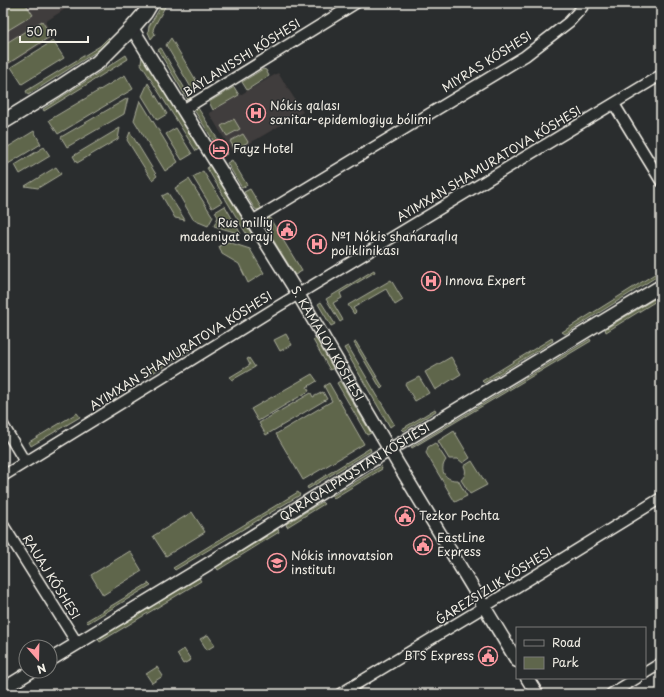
<svg xmlns="http://www.w3.org/2000/svg" width="664" height="697" viewBox="0 0 664 697" font-family="'Playpen Sans',sans-serif">
	<style>
		.built { fill: #403c3c }
		.green { fill: #5f664c; stroke: #aaac9a }
		.lines { fill: none; stroke-linecap: round; stroke-linejoin: round }
		.minor-casing { stroke: #f4f1e8; stroke-width: 13 }
		.tertiary-casing { stroke: #f4f1e8; stroke-width: 15 }
		.secondary-casing { stroke: #f4f1e8; stroke-width: 17 }
		.minor { stroke: #2a2d2e; stroke-width: 10 }
		.tertiary { stroke: #2a2d2e; stroke-width: 12 }
		.secondary { stroke: #2a2d2e; stroke-width: 14 }
		.labels { text-anchor: middle; stroke-width: 3; stroke-linejoin: round; paint-order: stroke }
		.street-label { font-size: 12px; fill: #f4f1e8; stroke: #2a2d2e }
		.poi-label { font-size: 12px; fill: #f4f1e8; stroke: #2a2d2e; text-anchor: start }
	</style>
	<rect width="100%" height="100%" fill="#2a2d2e"/>
	<filter id="ink" filterUnits="userSpaceOnUse"><feTurbulence type="fractalNoise" baseFrequency=".025" numOctaves="2"/><feDisplacementMap in="SourceGraphic" scale="8" xChannelSelector="R" yChannelSelector="G"/><feConvolveMatrix kernelMatrix="1 2 1 2 8 2 1 2 1" color-interpolation-filters="sRGB"/></filter>
	<g filter="url(#ink)">
		<g class="built">
			<path d="M3 3H61L65 9 45 22 54 37 3 68Z"/>
			<path d="M278 73 303 112 233 153 209 113Z"/>
		</g>
		<g class="green">
			<path d="M6 3H25L33 15 5 32 3 28V5Z"/>
			<path d="M163 3H167L154 27 153 30 155 34 151 39 148 32 149 26Z"/>
			<path d="M42 21 51 36 9 63 3 53V45Z"/>
			<path d="M108 38 110 40 102 48 28 95 26 91 100 46Z"/>
			<path d="M171 38 200 87 193 91 166 45Z"/>
			<path d="M53 41 64 58 22 84 11 67Z"/>
			<path d="M161 48 191 99 188 100 158 50Z"/>
			<path d="M126 55 128 59 44 111 43 109Z"/>
			<path d="M142 56 199 149 196 151 141 64Z"/>
			<path d="M263 69 266 70 269 76 247 90 242 82Z"/>
			<path d="M125 75 133 89 58 134 49 120Z"/>
			<path d="M148 83 167 114 157 120 142 96Z"/>
			<path d="M234 87 239 95 213 110 209 102Z"/>
			<path d="M128 98 124 114 67 147 61 137Z"/>
			<path d="M140 100 178 162 165 171 134 120Z"/>
			<path d="M198 108 227 154 223 156 194 110Z"/>
			<path d="M234 119 240 129 227 136 221 126Z"/>
			<path d="M120 128 118 139 77 163 73 156Z"/>
			<path d="M176 128 192 154 182 160 166 134Z"/>
			<path d="M34 131 41 144 8 164 3 155V150Z"/>
			<path d="M130 132 157 176 152 180 127 140Z"/>
			<path d="M243 134 248 142 235 150 230 141Z"/>
			<path d="M44 147 50 156 20 174 15 165Z"/>
			<path d="M232 160 247 185 242 188 227 163Z"/>
			<path d="M211 165 253 236 247 235 207 168Z"/>
			<path d="M56 167 61 174 38 188 25 186Z"/>
			<path d="M203 171 222 202 212 208 193 177Z"/>
			<path d="M189 179 213 217 208 226 196 221 193 219 175 188Z"/>
			<path d="M250 189 262 209 257 210 255 209 244 192Z"/>
			<path d="M168 193 185 220 175 218 162 196Z"/>
			<path d="M225 206 241 234 214 226 218 217 215 212Z"/>
			<path d="M269 217 302 271 295 275 264 225C264 221 265 219 269 217Z"/>
			<path d="M228 242 250 249 264 273 248 283 239 264 222 254 219 246Z"/>
			<path d="M374 270 375 272 340 293 342 298 333 303 343 320 340 322 326 299Z"/>
			<path d="M661 270V274L565 334 562 332Z"/>
			<path d="M391 280 403 300 395 305 386 289 353 308 356 312 354 314 348 305Z"/>
			<path d="M661 295V298L606 332 605 329Z"/>
			<path d="M321 302 335 324 331 326 318 304Z"/>
			<path d="M286 334 292 345 280 351 274 340Z"/>
			<path d="M317 338 334 368 330 370 313 340Z"/>
			<path d="M552 338 553 341 484 383 482 381Z"/>
			<path d="M590 339 591 341 412 448 411 447Z"/>
			<path d="M356 342 383 387 381 389 354 343Z"/>
			<path d="M191 344 194 348 146 377 143 373Z"/>
			<path d="M348 346 394 424 390 427 344 348Z"/>
			<path d="M451 357 461 374 435 390 425 372Z"/>
			<path d="M249 358 255 367 232 380 230 377 250 365 247 359Z"/>
			<path d="M312 374 317 381 307 387 309 391 258 421 251 409Z"/>
			<path d="M419 377 429 393 415 401 405 384Z"/>
			<path d="M340 381 371 433 367 435 337 383Z"/>
			<path d="M329 383 364 444 303 480 276 434 332 401 324 386Z"/>
			<path d="M323 392 327 399 266 435 259 423 311 393 313 397Z"/>
			<path d="M435 409 436 411 404 431 402 429Z"/>
			<path d="M77 413 80 417 31 446 29 442Z"/>
			<path d="M454 431 470 458 463 463 458 459H449L438 441Z"/>
			<path d="M435 443 446 460C438 471 446 481 458 480L467 496 455 502 426 453 428 447Z"/>
			<path d="M370 448 371 451 308 489 307 487Z"/>
			<path d="M472 461 487 485 470 494 461 480C465 476 467 472 464 466Z"/>
			<path d="M381 466 382 469 334 498 332 496Z"/>
			<path d="M298 492 300 495 175 570 173 568Z"/>
			<path d="M322 502 324 504 287 527 286 524Z"/>
			<path d="M192 512 205 532 166 556 153 536Z"/>
			<path d="M278 529 279 532 218 570 216 567Z"/>
			<path d="M130 551 142 571 103 595 91 575Z"/>
			<path d="M199 578 201 581 100 642 98 639Z"/>
			<path d="M149 583 151 585 88 623 86 621Z"/>
			<path d="M208 635 215 645 207 650 200 639Z"/>
			<path d="M184 649 191 660 183 664 177 654Z"/>
			<path d="M157 667 163 676 152 683 146 674Z"/>
		</g>
		<g class="lines">
			<defs>
				<g id="minor">
					<path d="M614 104 661 181"/>
					<path d="M183 110 356 3"/>
					<path d="M252 221 525 56 569 22 580 10 585 3"/>
					<path d="M3 425 25 462"/>
					<path d="M3 476 277 307 661 75"/>
					<path d="M3 525 77 643"/>
					<path d="M645 673 661 663"/>
					<path d="M340 694 484 607 661 498"/>
					<path d="M611 694 637 678"/>
				</g>
				<g id="tertiary">
					<path id="s1" d="M132 28 298 294 398 464 517 661"/>
					<path id="s2" d="M50 660 205 566 378 457 661 286"/>
					<path d="M527 678 537 694"/>
					<path d="M3 689 32 671"/>
				</g>
				<path id="secondary" d="M3 122 57 89 98 62 132 28 145 13 151 3"/>
			</defs>
			<use href="#minor" class="minor-casing"/>
			<use href="#tertiary" class="tertiary-casing"/>
			<use href="#secondary" class="secondary-casing"/>
			<use href="#minor" class="minor"/>
			<use href="#tertiary" class="tertiary"/>
			<use href="#secondary" class="secondary"/>
		</g>
	</g>
	<defs>
		<symbol id="hospital-ring" viewBox="-11 -11 22 22"><circle r="9.5" fill="#2a2d2e" stroke="#ff9aa2" stroke-width="1.5"/><path d="M-5-5h3v3.5h4V-5h3V5h-3V1.5h-4V5h-3Z" fill="#ff9aa2"/></symbol>
		<symbol id="hotel-ring" viewBox="-11 -11 22 22"><circle r="9.5" fill="#2a2d2e" stroke="#ff9aa2" stroke-width="1.5"/><path d="M-6-4.5h1.5V1H6V5H4.5V3h-9V5H-6ZM-4 0a1.8 1.8 0 1 1 3.6 0ZM.5 0V-2.5h3Q6-2.5 6 0Z" fill="#ff9aa2"/></symbol>
		<symbol id="civic-ring" viewBox="-11 -11 22 22"><circle r="9.5" fill="#2a2d2e" stroke="#ff9aa2" stroke-width="1.5"/><path d="M-.6-6.5H3V-4.5H.6V-3L4-1V1h2V6H-6V1h2V-1L-.6-3ZM-1.2 2.5V6h2.4V2.5Z" fill="#ff9aa2"/></symbol>
		<symbol id="university-ring" viewBox="-11 -11 22 22"><circle r="9.5" fill="#2a2d2e" stroke="#ff9aa2" stroke-width="1.5"/><path d="M0-5L7-2L0 1L-7-2ZM-4 1L0 2.5L4 1V4Q0 6-4 4Z" fill="#ff9aa2"/></symbol>
	</defs>
	<g fill-rule="evenodd">
		<use href="#hospital-ring" x="245" y="102" width="22" height="22"/>
		<use href="#hotel-ring" x="208" y="138" width="22" height="22"/>
		<use href="#civic-ring" x="276" y="219" width="22" height="22"/>
		<use href="#hospital-ring" x="306" y="233" width="22" height="22"/>
		<use href="#hospital-ring" x="420" y="270" width="22" height="22"/>
		<use href="#civic-ring" x="394" y="505" width="22" height="22"/>
		<use href="#civic-ring" x="412" y="534" width="22" height="22"/>
		<use href="#university-ring" x="266" y="552" width="22" height="22"/>
		<use href="#civic-ring" x="477" y="645" width="22" height="22"/>
	</g>
	<g class="labels">
		<g class="street-label">
			<text transform="translate(242 58) rotate(-32)" y="4">BAYLANISSHI KÓSHESI</text>
			<text transform="translate(487 62) rotate(-32)" y="4">MIYRAS KÓSHESI</text>
			<text transform="translate(489 164) rotate(-31)" y="4">AYIMXAN SHAMURATOVA KÓSHESI</text>
			<text dy="4" stroke="none"><textPath href="#s1" startOffset="371">S. KAMALOV KÓSHESI</textPath></text>
			<text transform="translate(181 351) rotate(-32)" y="4">AYIMXAN SHAMURATOVA KÓSHESI</text>
			<text dy="4" stroke="none"><textPath href="#s2" startOffset="358">QARAQALPAQSTAN KÓSHESI</textPath></text>
			<text transform="translate(51 577) rotate(58)" y="4">RAUAJ KÓSHESI</text>
			<text transform="translate(494 586) rotate(-32)" y="4">ǴAREZSIZLIK KÓSHESI</text>
		</g>
		<g class="poi-label">
			<text x="270" y="110">Nókis qalası<tspan x="270" dy="14">sanitar-epidemlogiya bólimi</tspan></text>
			<text x="233" y="153">Fayz Hotel</text>
			<text x="273" y="227" text-anchor="end">Rus milliy<tspan x="273" dy="14">madeniyat orayi</tspan></text>
			<text x="331" y="241">№1 Nókis shańaraqlıq<tspan x="331" dy="14">poliklinikası</tspan></text>
			<text x="445" y="285">Innova Expert</text>
			<text x="419" y="520">Tezkor Pochta</text>
			<text x="437" y="542">EastLine<tspan x="437" dy="14">Express</tspan></text>
			<text x="291" y="560">Nókis innovatsion<tspan x="291" dy="14">institutı</tspan></text>
			<text x="474" y="660" text-anchor="end">BTS Express</text>
		</g>
	</g>
	<rect width="664" height="697" fill="none" stroke="#2a2d2e" stroke-width="16"/>
	<rect x="8" y="8" width="648" height="681" fill="none" stroke="#f4f1e8" stroke-width="1.5" filter="url(#ink)"/>
	<rect x="516" y="627" width="130" height="52" fill="#2a2d2e" stroke="#7b7b78"/>
	<rect x="524" y="640" width="20" height="6" fill="#2a2d2e" stroke="#7b7b78"/>
	<text x="552" y="647" font-size="12" fill="#f4f1e8">Road</text>
	<rect x="524" y="657" width="20" height="12" fill="#5f664c" stroke="#7b7b78"/>
	<text x="552" y="667" font-size="12" fill="#f4f1e8">Park</text>
	<g transform="translate(38 659) rotate(160)"><circle r="19" fill="#2a2d2e" stroke="#7b7b78"/>
	<path d="M0-3L7 15L0 10L-7 15Z" fill="#ff9aa2"/>
	<text y="-6" font-size="11" font-weight="bold" text-anchor="middle" fill="#f4f1e8">N</text>
	</g>
	<path d="M20 36v6h68v-6" fill="none" stroke="#f4f1e8" stroke-width="2"/>
	<text x="26" y="36" font-size="12" fill="#f4f1e8" stroke="#2a2d2e" stroke-width="3" paint-order="stroke">50 m</text>
</svg>
